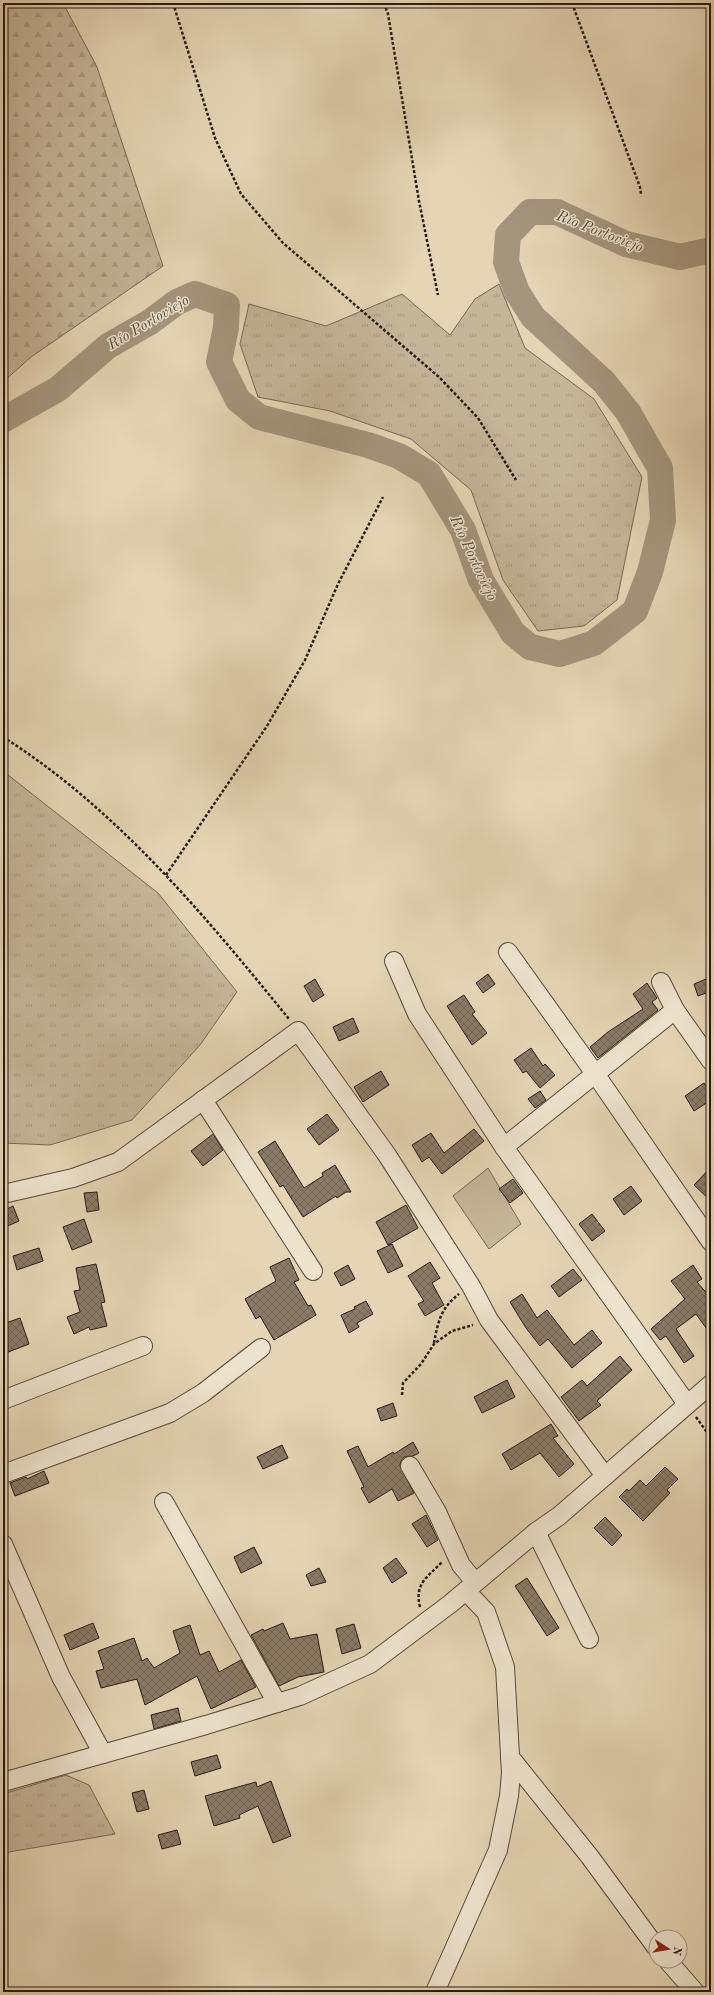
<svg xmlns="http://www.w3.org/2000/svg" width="714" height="1995" viewBox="0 0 714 1995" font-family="'Old Standard TT',serif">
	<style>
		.grass { fill: url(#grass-tufts); stroke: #766856 }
		.forest { fill: url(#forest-firs); stroke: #766856 }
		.pitch { fill: #c5b599; stroke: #766856 }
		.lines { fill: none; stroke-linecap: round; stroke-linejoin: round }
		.river { stroke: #a4957d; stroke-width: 26 }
		.building { fill: url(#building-cross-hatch); stroke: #271a13 }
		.minor-casing { stroke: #56493b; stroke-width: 20 }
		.path { stroke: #271a13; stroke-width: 2.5; stroke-dasharray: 3 2; stroke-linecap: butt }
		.minor { stroke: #eee4ce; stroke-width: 18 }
		.labels { text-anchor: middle; stroke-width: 3; stroke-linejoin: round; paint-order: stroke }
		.water-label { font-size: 15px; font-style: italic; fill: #594b3d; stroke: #eee4ce }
	</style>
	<defs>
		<pattern id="grass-tufts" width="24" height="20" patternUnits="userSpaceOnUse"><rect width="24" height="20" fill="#c5b599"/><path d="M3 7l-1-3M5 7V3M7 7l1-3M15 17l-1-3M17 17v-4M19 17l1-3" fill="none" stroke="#a99b83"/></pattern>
		<pattern id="forest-firs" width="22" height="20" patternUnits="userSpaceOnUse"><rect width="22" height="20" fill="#c5b599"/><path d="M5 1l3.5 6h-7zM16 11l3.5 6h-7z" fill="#a99b83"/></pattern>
		<pattern id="building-cross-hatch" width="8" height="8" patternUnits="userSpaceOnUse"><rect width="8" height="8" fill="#8a7b67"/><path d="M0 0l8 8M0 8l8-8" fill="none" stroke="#716454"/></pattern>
	</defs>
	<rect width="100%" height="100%" fill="#e5d5b4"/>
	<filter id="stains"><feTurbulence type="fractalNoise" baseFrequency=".005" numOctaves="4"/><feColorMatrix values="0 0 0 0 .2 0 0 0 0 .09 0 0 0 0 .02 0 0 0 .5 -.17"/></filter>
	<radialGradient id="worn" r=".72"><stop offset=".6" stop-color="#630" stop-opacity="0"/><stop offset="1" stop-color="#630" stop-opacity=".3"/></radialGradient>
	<g class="grass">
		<path d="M499 284 525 348 594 399 642 477 617 600 584 626 538 631 503 580 471 490 411 439 330 411 258 397 240 344 249 304 326 326 402 294 450 335 475 299Z"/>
		<path d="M3 771 158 893 237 992 200 1045 132 1120 50 1145 3 1143Z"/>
		<path d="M66 1775 89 1785 115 1834 3 1853V1794Z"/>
	</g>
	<path class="forest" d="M3 3H63L97 67 163 266 31 357 3 382Z"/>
	<path class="pitch" d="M488 1168 521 1224 489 1249 453 1196Z"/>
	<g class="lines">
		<path class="river" d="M3 420 58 389 108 346 150 322 177 302 195 294 227 305 226 327 219 362 238 400 259 417 368 445 399 456 429 474 463 530 481 580 513 633 530 647 560 654 594 643 635 611 650 572 663 520 660 468 628 412 604 382 533 317 517 292 506 262 508 235 530 212H557L626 244 680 257 711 250"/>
	</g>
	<g class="building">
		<path d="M488 974 495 984 483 993 476 983Z"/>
		<path d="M711 977V991L698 996 694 984Z"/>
		<path d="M315 979 324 995 313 1002 304 986Z"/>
		<path d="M647 983 657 998 652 1002 658 1010 598 1058 590 1047 608 1032 643 1009 633 994Z"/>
		<path d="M464 995 475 1012 472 1014 487 1033 472 1045 447 1006Z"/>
		<path d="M353 1018 359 1032 339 1041 333 1027Z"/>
		<path d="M531 1048 543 1066 545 1064 555 1075 540 1088 526 1071 523 1073 514 1060Z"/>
		<path d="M381 1071 389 1085 363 1102 354 1087Z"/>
		<path d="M704 1083 711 1093V1100L694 1111 685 1096Z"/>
		<path d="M540 1091 546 1100 535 1108 528 1099Z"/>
		<path d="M327 1114 339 1130 319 1145 307 1129Z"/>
		<path d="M474 1129 484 1141 442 1174 429 1157 422 1162 412 1145 431 1133 444 1153Z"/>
		<path d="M213 1134 223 1150 203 1166 191 1151Z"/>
		<path d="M275 1141 304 1188 323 1176 322 1173 335 1165 351 1192H346L337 1198 336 1196 303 1217 283 1185 280 1187 258 1152Z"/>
		<path d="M711 1167V1201L694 1185Z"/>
		<path d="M513 1179 523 1193 510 1203 499 1189Z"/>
		<path d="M631 1186 642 1201 624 1215 613 1199Z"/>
		<path d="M97 1192 99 1210 87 1212 84 1193Z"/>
		<path d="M406 1205 418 1228 388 1245 376 1222Z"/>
		<path d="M13 1206 19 1221 3 1228V1211Z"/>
		<path d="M592 1214 605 1231 592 1241 579 1224Z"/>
		<path d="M84 1219 92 1242 72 1250 63 1227Z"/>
		<path d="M392 1244 403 1266 388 1273 377 1251Z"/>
		<path d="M39 1248 43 1261 17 1270 13 1256Z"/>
		<path d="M289 1258 299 1280 294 1282 308 1306 311 1305 316 1315 274 1340 260 1316 256 1319 245 1299 276 1281 270 1267Z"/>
		<path d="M430 1262 440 1278 432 1283 444 1305 425 1316 418 1304 424 1301 408 1276Z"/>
		<path d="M96 1264 105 1302 101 1303 107 1326 90 1330 89 1327 74 1334 67 1317 80 1312 74 1291 80 1290 76 1268Z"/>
		<path d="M348 1265 355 1279 341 1286 334 1273Z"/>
		<path d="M693 1265 702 1279 697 1282 711 1298V1335L696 1314 676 1329 694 1356 684 1363 666 1336 660 1340 651 1329 685 1299 671 1281Z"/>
		<path d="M573 1269 582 1280 559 1297 551 1286Z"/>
		<path d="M522 1294 537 1318 547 1310 574 1345 592 1330 602 1343 572 1368 548 1339 540 1346 526 1328 510 1302Z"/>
		<path d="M366 1301 373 1314 357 1323 359 1327 349 1333 341 1315 355 1309 354 1307Z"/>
		<path d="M20 1318 29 1344 3 1354V1324Z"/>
		<path d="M620 1356 632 1370 597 1401 601 1405 579 1421 561 1397 582 1380 587 1386Z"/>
		<path d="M507 1380 515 1397 482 1413 474 1397Z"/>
		<path d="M393 1403 397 1416 381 1421 377 1409Z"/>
		<path d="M551 1424 558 1436 553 1438 574 1464 559 1477 540 1453 511 1470 502 1454Z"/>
		<path d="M413 1442 419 1453 413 1456 404 1457 401 1461 400 1466 414 1493 398 1501 392 1489 369 1503 361 1488 364 1487 347 1451 358 1446 368 1467 393 1452 394 1454Z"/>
		<path d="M282 1445 288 1458 263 1469 257 1457Z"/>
		<path d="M665 1467 678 1479 667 1490 670 1493 643 1521 619 1497 627 1489 629 1491 640 1480 646 1486Z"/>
		<path d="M44 1471 49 1483 15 1496 10 1483 26 1477 27 1479Z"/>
		<path d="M426 1515 438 1540 427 1547 412 1524Z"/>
		<path d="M605 1517 622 1535 612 1546 594 1528Z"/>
		<path d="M254 1547 262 1563 241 1573 234 1557Z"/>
		<path d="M396 1558 407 1573 392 1583 383 1568Z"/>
		<path d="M319 1568 326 1582 311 1586 306 1575Z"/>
		<path d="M527 1578 559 1628 547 1636 515 1586Z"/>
		<path d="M93 1623 99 1638 70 1650 64 1635Z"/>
		<path d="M283 1623 290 1639 317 1634 324 1672 298 1677 279 1686 251 1635 263 1629 264 1631Z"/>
		<path d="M354 1624 361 1648 342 1654 336 1629Z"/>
		<path d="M190 1625 200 1655 209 1651 219 1672 241 1660 256 1687 211 1709 197 1676 145 1705 137 1679 101 1688 96 1671 104 1669 98 1651 134 1638 142 1661 147 1658 154 1668 180 1653 173 1631Z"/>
		<path d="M178 1708 181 1721 154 1729 151 1715Z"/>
		<path d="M217 1755 221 1768 195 1776 191 1762Z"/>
		<path d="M271 1781 291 1836 273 1843 258 1806 239 1815 240 1818 214 1826 205 1796 256 1782 257 1787Z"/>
		<path d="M144 1790 149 1809 137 1812 132 1793Z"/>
		<path d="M177 1830 181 1844 162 1849 158 1835Z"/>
	</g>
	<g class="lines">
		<defs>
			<g id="minor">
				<path d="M508 952 596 1075 711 1242"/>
				<path d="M394 961 417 1014 504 1147 687 1404"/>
				<path d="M661 982 675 1010 711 1061"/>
				<path d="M203 1100 313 1271"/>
				<path d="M504 1147 675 1010"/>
				<path d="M3 1194 73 1178 118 1162 298 1031 387 1155 471 1286 489 1320 605 1476"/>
				<path d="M3 1400 143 1346"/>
				<path d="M410 1466 437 1512 461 1565 475 1582"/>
				<path d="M3 1474 170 1413 203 1393 261 1348"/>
				<path d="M164 1502 277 1703"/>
				<path d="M536 1532 589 1639"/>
				<path d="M3 1544 61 1677 103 1754"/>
				<path d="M510 1757 590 1857 656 1947"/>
				<path d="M3 1782 206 1725 300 1696 370 1664 450 1604 536 1532 559 1516 711 1384"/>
				<path d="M668 1961 695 1992"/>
				<path d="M435 1992 498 1850 509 1796 511 1773 505 1667 486 1612 466 1591"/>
			</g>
		</defs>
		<use href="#minor" class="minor-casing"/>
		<g class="path">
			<path d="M173 3 215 138 241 194 283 243 439 377 478 418 516 480"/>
			<path d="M384 3 388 14 419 201 438 295"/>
			<path d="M572 3 640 187 641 194"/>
			<path d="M3 737C117 809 205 916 289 1019"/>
			<path d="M166 875 267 726 305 660 338 584 383 497"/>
			<path d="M434 1343C438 1321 441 1308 459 1294"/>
			<path d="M402 1395 403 1383 421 1364 434 1344 452 1331 473 1325"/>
			<path d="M696 1417 711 1438"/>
			<path d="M420 1607C414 1583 428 1577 442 1562"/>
		</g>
		<use href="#minor" class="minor"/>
	</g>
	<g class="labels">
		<g class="water-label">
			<text transform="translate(600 231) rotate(21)" y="5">Río Portoviejo</text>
			<text transform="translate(148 322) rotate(-31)" y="5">Río Portoviejo</text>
			<text transform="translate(474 558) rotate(65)" y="5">Río Portoviejo</text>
		</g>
	</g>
	<rect width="714" height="1995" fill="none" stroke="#e5d5b4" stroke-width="16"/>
	<rect x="4" y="4" width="706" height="1987" fill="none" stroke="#271a13" stroke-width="2"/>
	<rect x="8" y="8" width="698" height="1979" fill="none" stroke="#271a13"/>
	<g transform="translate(668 1949) rotate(102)"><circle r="19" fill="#eee4ce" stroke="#9e9383"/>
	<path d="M0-3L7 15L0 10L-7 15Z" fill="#8f2418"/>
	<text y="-6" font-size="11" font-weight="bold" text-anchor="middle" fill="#271a13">N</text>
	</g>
	<rect width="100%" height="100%" filter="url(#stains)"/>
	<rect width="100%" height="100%" fill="url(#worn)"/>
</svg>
